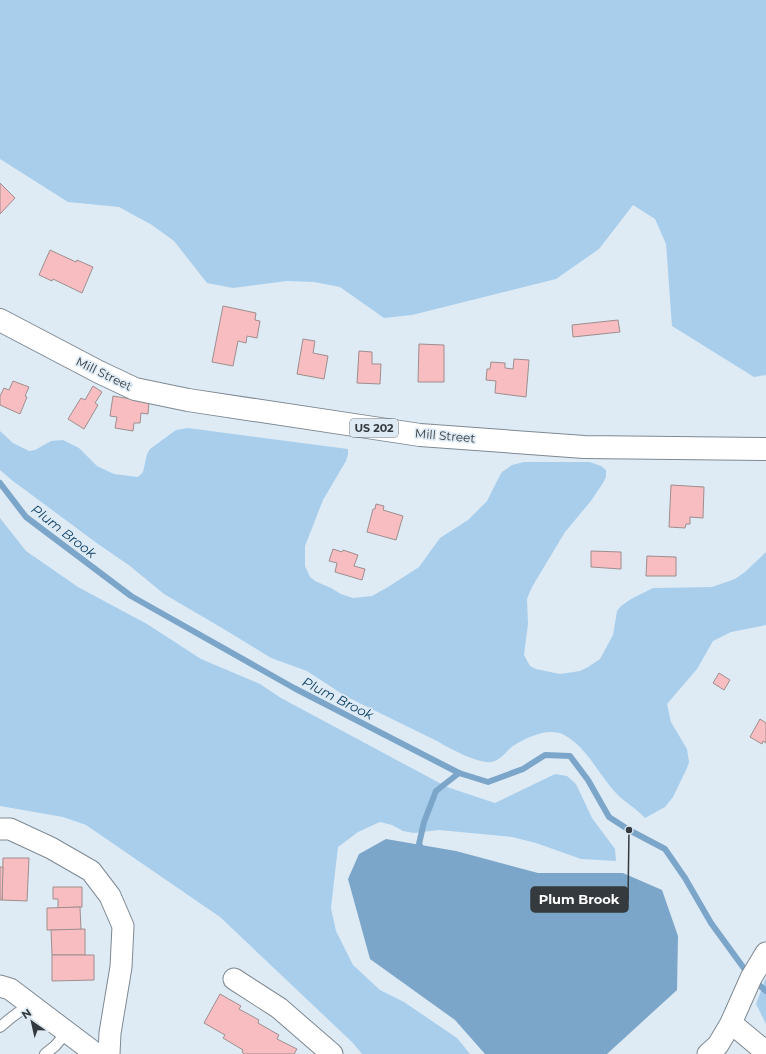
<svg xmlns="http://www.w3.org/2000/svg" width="766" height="1054" viewBox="0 0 766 1054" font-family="Montserrat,sans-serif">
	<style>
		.green { fill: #a9ceec }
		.water { fill: #7ca6c9 }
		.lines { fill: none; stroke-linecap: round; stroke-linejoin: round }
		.stream { stroke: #7ca6c9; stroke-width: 6 }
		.building { fill: #f8bdc1; stroke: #9e8e8e }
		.service-casing { stroke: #7e8992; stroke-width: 12 }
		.minor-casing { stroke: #7e8992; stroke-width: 23 }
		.primary-casing { stroke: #7e8992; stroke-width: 24 }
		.service { stroke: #fff; stroke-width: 10 }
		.minor { stroke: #fff; stroke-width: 21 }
		.primary { stroke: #fff; stroke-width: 22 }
		.labels { text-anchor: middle; stroke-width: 3.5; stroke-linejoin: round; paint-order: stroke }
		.shield { fill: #deebf5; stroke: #686f75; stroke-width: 1 }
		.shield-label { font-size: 11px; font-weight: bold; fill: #353a3e }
		.street-label { font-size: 12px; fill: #353a3e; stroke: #deebf5 }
		.water-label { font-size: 13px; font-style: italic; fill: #0f4164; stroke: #deebf5 }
		.leader { fill: none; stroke: #353a3e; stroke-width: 1.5 }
		.callout-dot { fill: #353a3e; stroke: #deebf5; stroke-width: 1.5 }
		.callout { fill: #353a3e; stroke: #353a3e; stroke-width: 1.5 }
		.callout-label { font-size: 13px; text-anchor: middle; font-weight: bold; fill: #fff }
	</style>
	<rect width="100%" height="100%" fill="#deebf5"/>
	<g class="green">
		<path d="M0 0H766V375L754 377 672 326 666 244 655 219 633 205 599 249 556 279 412 315 384 318 340 287 314 282 287 281 233 288 207 283 174 241 152 225 119 207 68 202 0 159Z"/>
		<path d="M188 428 348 449V455L346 461 323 500 307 541 305 546V566L310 577 315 581 331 588 341 594 353 598 372 596 388 587 419 567 440 538 468 520 487 501 499 477 502 472 512 465 524 462H590L601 466 606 470V477L603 483 591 501 565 532 532 587 527 599 528 624 524 655 530 666 536 669 560 674 580 671 588 667 600 659 613 635 617 611 621 606 631 599 653 588 712 587 735 579 745 572 766 552V625L731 632 713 641 697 669 667 704 671 722 687 749 689 762 687 768 673 797 665 807 645 818C636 808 624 802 615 792 599 775 586 746 564 735 549 727 527 737 513 746 506 751 500 761 491 762 479 764 448 748 437 741L345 696 307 671 271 658 222 628 164 594 130 566 98 544 13 481 0 470V431L13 443 29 451 35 450 51 441 63 440 79 448 97 466 114 474 138 477 143 472 147 454 150 449 176 430Z"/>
		<path d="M0 518 26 551 78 587 147 624 201 659 260 684 281 698 447 787 495 803 555 774 567 776 576 784 592 818 615 849 616 861 581 859 536 843 512 837 439 830 414 833 403 831 392 825 380 822 358 832 338 847 331 908 336 931 353 965 380 990 404 1002 457 1038 470 1054H362L353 1043 220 917 86 825 63 817 0 806Z"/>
		<path d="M766 977V1024L756 1004Z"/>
	</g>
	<path class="water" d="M386 839 456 851 538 873H623L662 890 678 936 677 990 607 1054H485L455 1020 370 959 348 879 359 854Z"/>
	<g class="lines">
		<g class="stream">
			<path d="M0 483 26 517 131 596 294 688 459 773 488 782 523 769 545 755 570 756 588 780 609 817 629 830 665 849 685 878 711 923 751 978 766 991"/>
			<path d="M423 851 419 844 424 822 436 791 459 773"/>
		</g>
	</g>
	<g class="building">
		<path d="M0 183 15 198 0 214Z"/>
		<path d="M50 250 76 262 77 260 93 267 82 293 53 279 52 281 39 275Z"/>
		<path d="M223 306 256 313 255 320 260 321 257 338 247 336 246 343 238 341 233 366 212 362Z"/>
		<path d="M618 320 620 332 573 337 572 325Z"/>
		<path d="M303 339 315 341 313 353 328 356 324 379 297 374Z"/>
		<path d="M419 344 444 345V382H418Z"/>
		<path d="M359 351 372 352V364H381L380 384 357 383Z"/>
		<path d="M514 359 529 360 526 397 495 393 496 381 486 380 487 369H490L491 362 505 363V368L513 369Z"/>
		<path d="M13 381 29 387 25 396 27 397 20 414 0 405V396L4 388 9 390Z"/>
		<path d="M93 386 102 392 95 403 98 405 84 429 68 419 81 398 85 400Z"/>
		<path d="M113 396 149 402 148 414 141 413 140 423H134L133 431 115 428 117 417 110 416Z"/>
		<path d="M671 485 704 487 703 518 690 517V524H686L685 528 669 527Z"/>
		<path d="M376 504 384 506 383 510 403 516 396 540 367 532 373 509H375Z"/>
		<path d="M333 549 342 552 343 550 358 555 354 566 365 569 362 580 335 572 337 563 329 561Z"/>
		<path d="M591 551 621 552V569L591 567Z"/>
		<path d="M647 556 676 557V576H646Z"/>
		<path d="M719 673 730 680 724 690 713 683Z"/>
		<path d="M760 719 766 723V743L763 741 762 744 750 737Z"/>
		<path d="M3 858H29L27 901 2 900Z"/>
		<path d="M0 867H3L2 900H0Z"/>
		<path d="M53 887H82V907L58 908V899H53Z"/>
		<path d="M80 907 81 930H47V908Z"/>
		<path d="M85 929V955H52L51 930Z"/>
		<path d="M52 955H94V980L52 981Z"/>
		<path d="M220 994 241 1006 239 1009 259 1020 258 1023 279 1035 277 1039 297 1049 294 1054H244L242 1052 243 1050 223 1038 225 1035 204 1023Z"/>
	</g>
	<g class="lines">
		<defs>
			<g id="service">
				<path d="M0 1027 12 1017 30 1004"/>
				<path d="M45 1054 55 1046 67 1032"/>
			</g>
			<g id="minor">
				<path d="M0 829H10L51 848 91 871 110 896 123 926 121 967 110 1033 109 1054"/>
				<path d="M234 979 279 1008 332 1054"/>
				<path d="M0 986 10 989 96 1054"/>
				<path d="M731 1023 766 1052"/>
				<path d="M708 1054 718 1045 731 1023 751 978 766 953"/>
			</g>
			<path id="primary" d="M0 320 99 372 135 389 188 400 420 435 584 447 766 449"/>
		</defs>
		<use href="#service" class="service-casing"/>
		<use href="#minor" class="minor-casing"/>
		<use href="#primary" class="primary-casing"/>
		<use href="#service" class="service"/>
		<use href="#minor" class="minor"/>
		<use href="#primary" class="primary"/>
	</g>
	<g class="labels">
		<rect class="shield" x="350" y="419" width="48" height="18" rx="3"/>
		<g class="shield-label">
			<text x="374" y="432">US 202</text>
		</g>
		<g class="street-label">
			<text transform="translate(104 374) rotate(26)" y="4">Mill Street</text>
			<text transform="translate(445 436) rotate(5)" y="4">Mill Street</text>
		</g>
		<g class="water-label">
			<text transform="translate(64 531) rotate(38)" y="5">Plum Brook</text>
			<text transform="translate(338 698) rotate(27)" y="5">Plum Brook</text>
		</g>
	</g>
	<path class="leader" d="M629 830L628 900"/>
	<circle class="callout-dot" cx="629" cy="830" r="4"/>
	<rect class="callout" x="531" y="887" width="97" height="25" rx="4"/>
	<g class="callout-label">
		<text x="579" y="904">Plum Brook</text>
	</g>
	<g transform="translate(32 1022) rotate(326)" stroke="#deebf5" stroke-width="3" paint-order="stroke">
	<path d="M0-3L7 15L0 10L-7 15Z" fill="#353a3e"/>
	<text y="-6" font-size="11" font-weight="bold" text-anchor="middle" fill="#353a3e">N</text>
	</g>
</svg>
